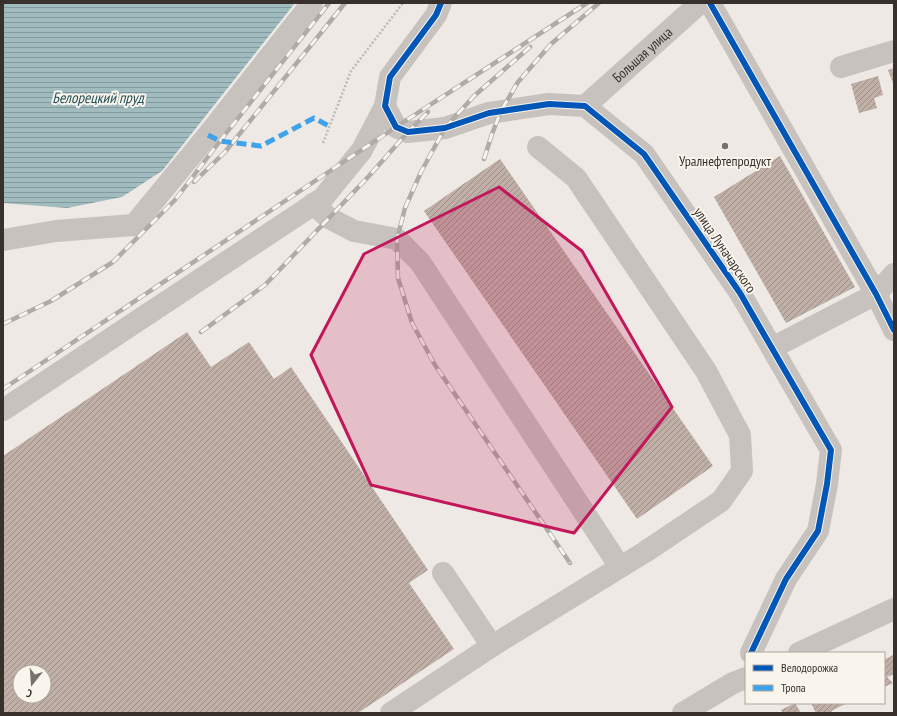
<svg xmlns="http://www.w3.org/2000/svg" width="897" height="716" viewBox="0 0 897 716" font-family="'PT Sans Narrow',sans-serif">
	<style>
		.water { fill: url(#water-rules) }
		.building { fill: url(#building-hatch); fill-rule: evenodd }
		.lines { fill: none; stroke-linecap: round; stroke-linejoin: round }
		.path { stroke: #c0bab5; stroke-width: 2.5; stroke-dasharray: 2 2; stroke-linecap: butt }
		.minor { stroke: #c7c2bd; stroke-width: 22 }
		.rail-casing { stroke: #afaba7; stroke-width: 4.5 }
		.rail { stroke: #f9f4ec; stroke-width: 3; stroke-dasharray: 9; stroke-linecap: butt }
		.quiet { stroke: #3fa3eb; stroke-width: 5; stroke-dasharray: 10 5; stroke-linecap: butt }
		.cycleway-casing { stroke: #f9f4ec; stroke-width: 8 }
		.cycleway { stroke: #0057b8; stroke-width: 6 }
		.marked { fill: #c2185b; fill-opacity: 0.2; stroke: #c2185b; stroke-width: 3; stroke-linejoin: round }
		.poi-dot { fill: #78716c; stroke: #f9f4ec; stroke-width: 1.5 }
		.labels { text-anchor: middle; stroke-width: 4; stroke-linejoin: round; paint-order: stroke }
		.street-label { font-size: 14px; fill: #38302b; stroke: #f9f4ec }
		.poi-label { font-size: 14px; fill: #38302b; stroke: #f9f4ec }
		.water-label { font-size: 15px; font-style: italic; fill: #225157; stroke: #f9f4ec }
	</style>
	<defs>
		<pattern id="water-rules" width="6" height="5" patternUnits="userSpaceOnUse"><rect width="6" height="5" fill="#a1bcbe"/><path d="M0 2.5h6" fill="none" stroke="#84999b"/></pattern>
		<pattern id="building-hatch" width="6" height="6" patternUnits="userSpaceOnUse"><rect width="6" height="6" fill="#c0afa7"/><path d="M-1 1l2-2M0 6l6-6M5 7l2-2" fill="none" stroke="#9d8f88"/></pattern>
	</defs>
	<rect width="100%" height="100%" fill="#eee9e4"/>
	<path class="water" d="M3 3H295L162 171 122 197 67 208 3 203Z"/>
	<g class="building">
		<path d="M894 68V86L888 70Z"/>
		<path d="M878 76 883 95 874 98 877 108 859 113 851 84Z"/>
		<path d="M780 156 855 287 786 323 714 197Z"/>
		<path d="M500 159 713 466 637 519 424 211Z"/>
		<path d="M187 332 211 367 249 342 274 379 291 367 428 570 409 583 454 649 358 713H3V456ZM20 672H44V696H20Z"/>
		<path d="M893 655 894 658V674L887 677 893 683 884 687V660Z"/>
		<path d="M795 703 801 713H783L781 710Z"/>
		<path d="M811 703H847L831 711 833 713H816Z"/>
	</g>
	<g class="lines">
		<path class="path" d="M323 143 351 71 403 3"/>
		<g class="minor">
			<path d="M441 3 436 15 390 77 385 106 396 127 408 132 445 128 489 113 549 104 585 106 644 154 740 293 831 450 827 484 818 531 786 579 751 653"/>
			<path d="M710 3 876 294 894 330"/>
			<path d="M841 67 894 51"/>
			<path id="s1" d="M585 106 700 3"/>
			<path d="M313 204 329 218 354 231 397 239 420 262 620 567"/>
			<path d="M3 240 56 231 134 225 208 135 312 3"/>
			<path d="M772 348 876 294 894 274"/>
			<path d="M3 410 323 198 362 150 385 106"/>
			<path d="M443 573 492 646 645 552 721 501 742 471 740 435 706 371 576 178 538 147"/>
			<path d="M799 653 894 609"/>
			<path d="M391 713 492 646"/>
			<path d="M683 713 733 683 746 678"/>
		</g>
		<defs>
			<g id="rail">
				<path d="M530 47 474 96 445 128 421 172 405 208 397 239 398 278 412 323 435 365 570 563"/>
				<path d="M484 159 492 134 501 111 518 82 551 44 599 3"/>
				<path d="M194 182 225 152 345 3"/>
				<path d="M3 324 51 301 113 262 175 200 220 141 329 3"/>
				<path d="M201 332 265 285 369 176 408 132 428 112"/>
				<path d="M3 389 396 127 587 3"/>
			</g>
		</defs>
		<use href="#rail" class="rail-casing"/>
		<use href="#rail" class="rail"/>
		<path class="quiet" d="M208 135 220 141 261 146 314 118 329 126"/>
		<defs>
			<g id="cycleway">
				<path d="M441 3 436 15 390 77 385 106 396 127 408 132 445 128 489 113 549 104 585 106 644 154 740 293 831 450 827 484 818 531 786 579 751 653"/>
				<path d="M710 3 876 294 894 330"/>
			</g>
		</defs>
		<use href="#cycleway" class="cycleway-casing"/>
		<use href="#cycleway" class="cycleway"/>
	</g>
	<path class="marked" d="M499 187 582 251 672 407 574 533 371 485 311 355 364 254Z"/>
	<circle class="poi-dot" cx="725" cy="146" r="4"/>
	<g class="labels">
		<g class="street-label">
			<text dy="5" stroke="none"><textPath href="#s1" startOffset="77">Большая улица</textPath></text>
			<text transform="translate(725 250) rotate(56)" y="5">улица Луначарского</text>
		</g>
		<g class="poi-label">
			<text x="725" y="166">Уралнефтепродукт</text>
		</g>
		<g class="water-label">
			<text x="98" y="103">Белорецкий пруд</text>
		</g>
	</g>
	<rect width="897" height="716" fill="none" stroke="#38302b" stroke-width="8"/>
	<rect x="745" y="652" width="140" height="52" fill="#f9f4ec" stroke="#aca69f"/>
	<rect x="753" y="665" width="20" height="6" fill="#0057b8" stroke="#aca69f"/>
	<text x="781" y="672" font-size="12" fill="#38302b">Велодорожка</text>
	<rect x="753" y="685" width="20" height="6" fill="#3fa3eb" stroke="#aca69f"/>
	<text x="781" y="692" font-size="12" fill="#38302b">Тропа</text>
	<g transform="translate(32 684) rotate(197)"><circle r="19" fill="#f9f4ec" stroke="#aca69f"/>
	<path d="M0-3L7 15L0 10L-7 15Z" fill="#78716c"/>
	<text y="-6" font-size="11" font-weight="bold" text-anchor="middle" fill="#38302b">С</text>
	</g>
</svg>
